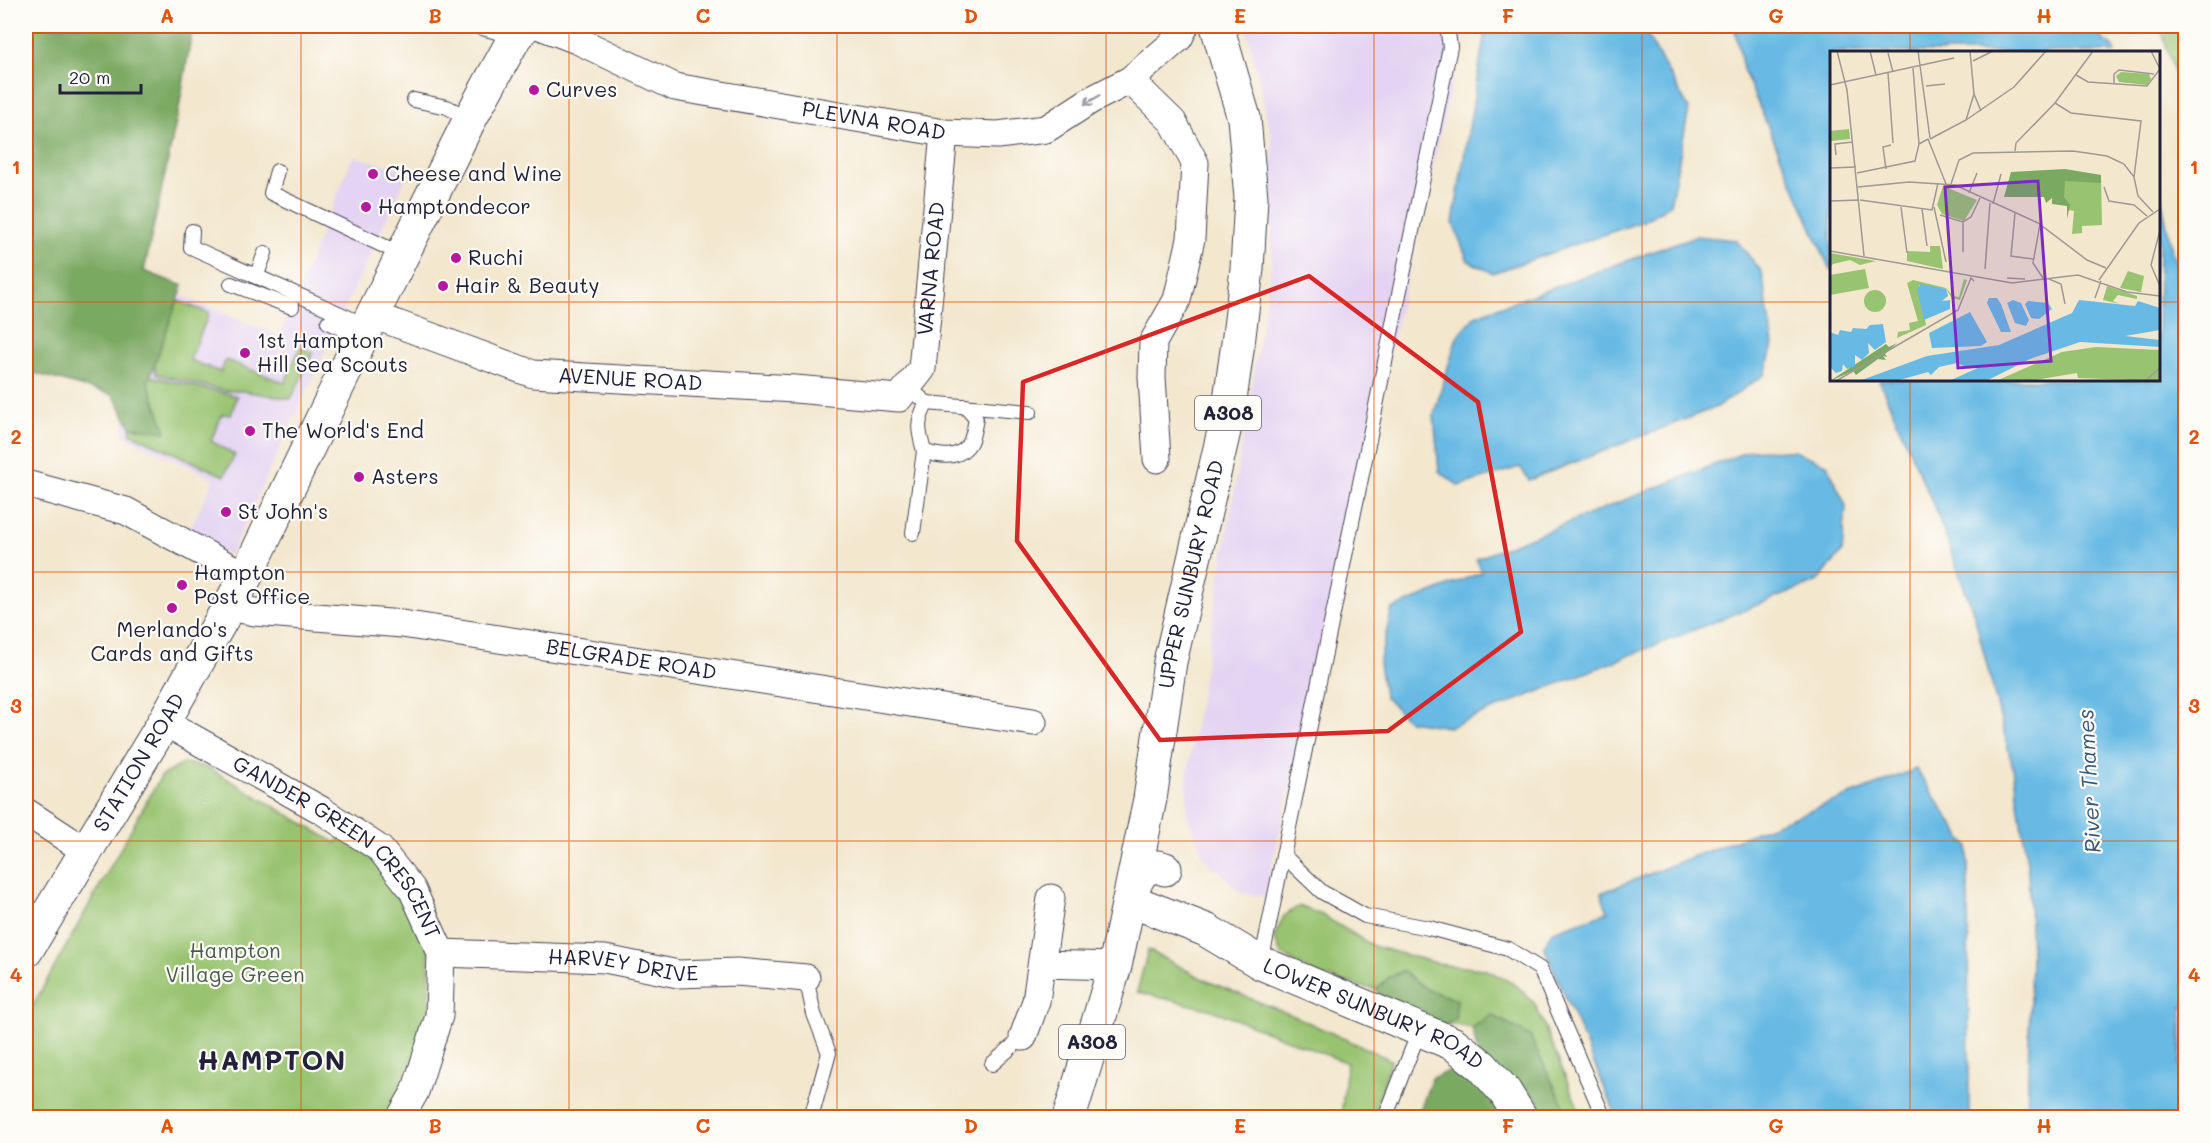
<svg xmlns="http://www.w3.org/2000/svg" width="2211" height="1143" viewBox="0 0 2211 1143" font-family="Mali,sans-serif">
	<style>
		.built { fill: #e4d3f2 }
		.industrial { fill: #c6c0da }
		.green { fill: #98c370; stroke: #5d7256; stroke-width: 1.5 }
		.forest { fill: #7aa962; stroke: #4e664e; stroke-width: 1.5 }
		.water { fill: #68bae4; stroke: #456e90; stroke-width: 1.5 }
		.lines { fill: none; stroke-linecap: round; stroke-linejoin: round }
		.service-casing { stroke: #414051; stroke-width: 16 }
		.minor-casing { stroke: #414051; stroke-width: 29 }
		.tertiary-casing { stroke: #414051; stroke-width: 35 }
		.trunk-casing { stroke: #414051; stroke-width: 35 }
		.service { stroke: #fff; stroke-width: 14 }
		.minor { stroke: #fff; stroke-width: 27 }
		.tertiary { stroke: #fff; stroke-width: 33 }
		.trunk { stroke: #fff; stroke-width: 33 }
		.oneway { stroke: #9c9ca7 }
		.marked { fill: none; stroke: #d62828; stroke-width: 4.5; stroke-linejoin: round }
		.grid { fill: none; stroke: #de560e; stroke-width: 1.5; stroke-opacity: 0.55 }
		.poi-dot { fill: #b5179e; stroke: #fdfcf7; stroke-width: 2 }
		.labels { text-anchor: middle; stroke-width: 4.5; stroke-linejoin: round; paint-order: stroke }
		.shield { fill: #fdfcf7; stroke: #646373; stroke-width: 1.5 }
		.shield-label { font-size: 20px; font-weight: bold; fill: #22223b }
		.poi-label { font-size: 21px; fill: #22223b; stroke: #fdfcf7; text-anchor: start }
		.street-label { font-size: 21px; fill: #22223b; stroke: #fdfcf7 }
		.park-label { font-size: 21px; fill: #4b5a4e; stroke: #fdfcf7 }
		.water-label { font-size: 22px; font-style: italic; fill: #3a5776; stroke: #fdfcf7 }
		.district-label { font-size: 27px; font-weight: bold; letter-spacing: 1.5px; fill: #22223b; stroke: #fdfcf7 }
		.inset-river { fill: none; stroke: #68bae4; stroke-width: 3 }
		.inset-road { fill: none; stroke: #9f9893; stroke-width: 1.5 }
		.view { fill: #7b2cbf; fill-opacity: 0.15; stroke: #7b2cbf; stroke-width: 3 }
		.inset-edge { fill: none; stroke: #22223b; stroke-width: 3 }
		.neatline { fill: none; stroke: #de560e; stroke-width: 2 }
		.grid-label { font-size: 20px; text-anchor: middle; font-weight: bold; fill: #de560e }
	</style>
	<rect width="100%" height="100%" fill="#fdfcf7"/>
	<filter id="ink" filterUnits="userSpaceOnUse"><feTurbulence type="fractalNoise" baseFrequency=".0167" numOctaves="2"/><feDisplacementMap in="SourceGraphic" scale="12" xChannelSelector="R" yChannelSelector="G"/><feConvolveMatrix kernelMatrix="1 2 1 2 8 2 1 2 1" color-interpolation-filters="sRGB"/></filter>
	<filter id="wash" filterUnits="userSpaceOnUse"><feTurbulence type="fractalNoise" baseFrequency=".008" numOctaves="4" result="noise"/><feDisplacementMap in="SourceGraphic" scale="24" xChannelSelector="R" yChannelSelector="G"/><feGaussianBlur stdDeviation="1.35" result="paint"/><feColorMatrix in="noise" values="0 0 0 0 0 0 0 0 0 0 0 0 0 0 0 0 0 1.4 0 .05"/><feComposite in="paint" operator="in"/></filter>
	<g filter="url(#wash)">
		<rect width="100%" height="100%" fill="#f3e7ce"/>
		<g class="built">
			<path d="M1246 26H1465L1265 897 1241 893 1203 856 1187 815V775L1272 263V139Z"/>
			<path d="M353 156 409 171 230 555 188 533 214 479 123 435 138 337 149 282 279 336Z"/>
		</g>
		<path class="industrial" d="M2185 1004V1117L2178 1118 2182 1006Z"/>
		<g class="green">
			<path d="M2160 26H2185V106Z"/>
			<path d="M173 299 209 313 190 360 220 372 226 360 285 383 300 347 313 353 291 399 243 391H226L156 374 152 351Z"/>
			<path d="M150 376 237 396 231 415 222 414 211 441 235 455 224 476 130 433Z"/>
			<path d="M184 763 209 768 336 843 343 835 375 858 406 892 428 938 431 1015 412 1078 389 1117 26 1118V1018L161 776Z"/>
			<path d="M1299 906 1322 915 1373 946 1444 965 1485 969 1516 985 1535 1004 1582 1117H1569L1529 1036 1492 1015 1472 1028 1448 1024 1457 1000 1428 990 1402 971 1388 978 1376 990 1315 974 1281 954 1274 937 1284 916Z"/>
			<path d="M1148 950 1207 981 1294 1016 1391 1060 1374 1117H1341L1347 1063 1212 1010 1137 992Z"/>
		</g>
		<g class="forest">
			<path d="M26 26H193L179 108 144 271 183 286 148 382 166 432 131 427 113 395 26 371Z"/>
			<path d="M1402 971 1428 990 1457 1000 1455 1019 1443 1027 1388 1006 1376 990 1388 978Z"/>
			<path d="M1492 1015 1530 1036 1569 1117 1424 1118 1419 1112 1432 1078 1453 1069 1471 1071 1478 1053 1472 1028Z"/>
		</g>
		<g class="water">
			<path d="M1486 26H1642L1689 109 1670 205 1643 221 1493 273 1468 261 1453 223Z"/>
			<path d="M1734 26H2099L2103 40 2113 46 2116 52H1832L1831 272 1743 69Z"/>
			<path d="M2159 188 2172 251 2186 292V1004L2182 1006 2178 1117H2027L2031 957 2028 870 2013 768 1974 614 1936 511 1879 380H2158Z"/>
			<path d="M1695 236 1736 240 1762 272 1773 345 1765 374 1719 406 1529 480 1520 467 1459 486 1439 471 1434 414 1457 337 1475 316Z"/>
			<path d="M1751 450 1794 451 1827 464 1846 506 1842 552 1818 581 1449 727 1409 721 1384 696 1379 663 1392 609 1482 572 1476 559Z"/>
			<path d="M1916 769 1968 847 1969 1117H1617L1544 946 1553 931 1608 912 1601 893Z"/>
		</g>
	</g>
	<g filter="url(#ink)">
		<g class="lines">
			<defs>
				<g id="service">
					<path d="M475 26 515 37"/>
					<path d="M414 100 447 107 470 119"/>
					<path d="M277 171 271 193 403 255"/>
					<path d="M192 231 191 247 367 326"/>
					<path d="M256 277 265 253"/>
					<path d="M231 284 292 307"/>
					<path d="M328 322 362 338"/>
					<path d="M908 387 927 403 1030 412"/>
					<path d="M927 403C916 422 918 430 924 451 940 457 958 460 969 444 973 438 974 427 976 419L965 406"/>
					<path d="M913 533 924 451"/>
					<path d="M1283 855 1322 892 1365 916 1429 928 1508 949 1540 969 1604 1118"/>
					<path d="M1261 963 1450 47 1447 26"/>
					<path d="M806 978 814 1014 829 1053 811 1118"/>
					<path d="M992 1064 1023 1037"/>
					<path d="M1385 1118 1420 1029"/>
				</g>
				<g id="minor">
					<path id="s1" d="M540 26 579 41 675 87 944 133 998 135 1046 129 1091 100 1130 80 1179 38 1185 26"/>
					<path d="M1130 80 1173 122 1195 163 1191 239 1177 300 1153 342 1152 377 1157 459"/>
					<path id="s2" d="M373 315 533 374 795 389 899 398 922 369 944 133"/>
					<path d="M26 484 126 511 246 576"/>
					<path id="s3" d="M229 607 255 612 402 624 1033 722"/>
					<path id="s4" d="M164 722 321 810 380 849 412 889 441 953 439 1016 415 1092 400 1118"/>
					<path d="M26 812 86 851"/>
					<path id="s5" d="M441 953 605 959 678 974 737 972 806 978"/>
					<path d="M1043 964 1115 966"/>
					<path d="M1023 1037 1036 1001 1051 898"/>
				</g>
				<g id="tertiary">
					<path id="s6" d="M1165 869C1141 860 1136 881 1129 900L1206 930 1261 963 1454 1044 1482 1066 1505 1092 1521 1118"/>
					<path id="s7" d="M26 951 164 722 246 576 367 326 470 119 515 37 525 26"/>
				</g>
				<g id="trunk">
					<path id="s8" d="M1069 1118 1115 966 1129 900 1150 799 1170 662 1228 414 1239 336 1247 269 1251 198 1244 118 1217 26"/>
				</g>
			</defs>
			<use href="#service" class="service-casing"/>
			<use href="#minor" class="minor-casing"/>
			<use href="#tertiary" class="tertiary-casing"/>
			<use href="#trunk" class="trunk-casing"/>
			<use href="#service" class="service"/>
			<use href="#minor" class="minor"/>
			<use href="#tertiary" class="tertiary"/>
			<use href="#trunk" class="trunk"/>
		</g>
		<defs><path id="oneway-shaft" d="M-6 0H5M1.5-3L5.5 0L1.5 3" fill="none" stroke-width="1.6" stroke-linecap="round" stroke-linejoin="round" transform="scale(1.5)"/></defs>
		<use class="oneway" href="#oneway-shaft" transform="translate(1092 100) rotate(150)"/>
	</g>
	<path class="marked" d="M1309 276 1478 402 1521 632 1388 731 1160 740 1017 541 1023 382Z"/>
	<path class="grid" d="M301 26V1118M569 26V1118M837 26V1118M1106 26V1118M1374 26V1118M1642 26V1118M1910 26V52M26 302H1832M2158 302H2186M1910 380V1118M26 572H2186M26 841H2186"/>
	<g class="poi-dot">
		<circle cx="534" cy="90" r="6"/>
		<circle cx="373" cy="174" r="6"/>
		<circle cx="366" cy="207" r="6"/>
		<circle cx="456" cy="258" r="6"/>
		<circle cx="443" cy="286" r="6"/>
		<circle cx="245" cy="353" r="6"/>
		<circle cx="250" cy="431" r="6"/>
		<circle cx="359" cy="477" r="6"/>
		<circle cx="226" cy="512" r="6"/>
		<circle cx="182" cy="585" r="6"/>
		<circle cx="172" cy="608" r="6"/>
	</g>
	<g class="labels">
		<g class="shield">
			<rect x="1195" y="396" width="66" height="34" rx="4.5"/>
			<rect x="1059" y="1025" width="66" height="34" rx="4.5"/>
		</g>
		<g class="shield-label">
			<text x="1228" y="420">A308</text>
			<text x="1092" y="1049">A308</text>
		</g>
		<g class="poi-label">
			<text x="546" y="97">Curves</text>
			<text x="385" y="181">Cheese and Wine</text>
			<text x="378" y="214">Hamptondecor</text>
			<text x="468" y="265">Ruchi</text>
			<text x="455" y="293">Hair &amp; Beauty</text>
			<text x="257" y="348">1st Hampton<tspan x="257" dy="24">Hill Sea Scouts</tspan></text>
			<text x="262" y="438">The World's End</text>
			<text x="371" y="484">Asters</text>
			<text x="238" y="519">St John's</text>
			<text x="194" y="580">Hampton<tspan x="194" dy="24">Post Office</tspan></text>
			<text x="172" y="637" text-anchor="middle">Merlando's<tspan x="172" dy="24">Cards and Gifts</tspan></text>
		</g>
		<g class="street-label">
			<text dy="7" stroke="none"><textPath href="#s1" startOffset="350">PLEVNA ROAD</textPath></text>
			<text dy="7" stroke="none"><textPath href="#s2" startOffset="675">VARNA ROAD</textPath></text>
			<text dy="7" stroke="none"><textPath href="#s2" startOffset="268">AVENUE ROAD</textPath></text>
			<text dy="7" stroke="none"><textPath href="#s8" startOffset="558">UPPER SUNBURY ROAD</textPath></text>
			<text dy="7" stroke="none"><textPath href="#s3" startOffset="406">BELGRADE ROAD</textPath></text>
			<text dy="7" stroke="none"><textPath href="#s7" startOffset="220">STATION ROAD</textPath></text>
			<text dy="7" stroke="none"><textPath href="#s4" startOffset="218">GANDER GREEN CRESCENT</textPath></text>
			<text dy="7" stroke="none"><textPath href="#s5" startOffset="183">HARVEY DRIVE</textPath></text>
			<text dy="7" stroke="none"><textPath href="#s6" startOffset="326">LOWER SUNBURY ROAD</textPath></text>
		</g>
		<g class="park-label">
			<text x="235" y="958">Hampton<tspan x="235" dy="24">Village Green</tspan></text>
		</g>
		<g class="water-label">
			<text transform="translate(2089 781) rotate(-93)" y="8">River Thames</text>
		</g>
		<g class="district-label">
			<text x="272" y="1070">HAMPTON</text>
		</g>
	</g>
	<g transform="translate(1830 51)">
		<rect width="330" height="330" fill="#f3e7ce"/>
		<path d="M291 21 319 23 321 28 317 34 289 31 286 25ZM19 78 20 88 1 90 0 80ZM227 122 271 124 272 174 252 175V182L242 183 244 160 238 159V155L224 147 182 143ZM113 135 147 149 134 170 112 163 107 154ZM100 195H110L113 218 77 210V200L100 201ZM0 202 46 210 30 214 20 209 3 213 0 217ZM35 218 39 237 0 244V224ZM298 220 314 225 311 241 290 237ZM134 228 137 229 130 249 122 247 116 238 89 234 96 274 67 287 68 281 80 279 79 272 88 270 77 232 83 229 116 237 123 245 129 246ZM277 235 307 245V248L288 244 283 250 290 253 273 249ZM34 250a11 11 0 1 1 22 0a11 11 0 1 1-22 0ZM266 296 330 299V330L248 327 247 322 199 330H166L232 301Z" fill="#98c370"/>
		<path d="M235 118 271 124V132L235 130 234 146 240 154 237 168V155L222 153V147L216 152 214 146H174L181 121ZM67 292 55 303 57 306 53 305 56 309 48 308 26 324 23 320 0 330 56 293 59 296Z" fill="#7aa962"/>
		<path d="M91 233 116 238 118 245 112 250 120 249V258L94 269 87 238ZM159 247H167L171 253 181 281H171L157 252ZM183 249 191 252 199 269 196 275 185 272 177 252ZM249 249 305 255 308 250 330 257V279L295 285 330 289V296L250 291 200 308 156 330H119L152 315 139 317 127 312 109 316 101 324 98 321 66 330H29L97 305 169 294 242 262ZM198 250 218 252 222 258 209 268 201 267 195 253ZM140 261 157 291 151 295 102 297 99 282ZM53 273 56 291 45 299 38 292 39 302 32 309 25 304V315L17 318 13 313 12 320 6 322 1 317 0 324V281L8 284 10 279 21 281 23 277 36 278 40 274Z" fill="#68bae4"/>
		<path class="inset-river" d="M271 289 281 256"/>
		<path class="inset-road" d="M7 0 17 39 34 205M40 0 46 24M88 0 100 87M140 0 144 43 151 60M321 0 330 18M58 2 63 21M143 10 163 0M58 22 63 92M246 24 258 31 317 35 330 18M284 32V23L289 19 324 23M0 34 124 7M96 35 115 33M225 52 241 62 311 70 304 126M136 69 184 36 216 0M100 88 136 69 144 43M89 93 98 88 116 133M185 100 186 92 225 52 263 0M6 104 5 93 23 91M0 117 26 116M56 118 53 96 61 94M27 122 85 110 89 93 83 17M121 133 129 109 143 102 243 100 277 105 294 113 304 126 308 145 323 161M28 136 79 131 125 134 208 172 257 209 276 217M274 136 279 150 304 154 317 165M139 142 147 122M30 149 102 159 108 132M0 150 29 149M163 153 171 123M71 156 77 202M104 156 116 211M92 158 97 195M185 162 181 205 203 208M110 164 133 171 141 166 150 147M133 171V201M210 173 203 212 213 227M330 179 321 214 330 235M0 200 182 232 248 224 297 241 330 245M155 218 160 152M177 227 195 228M219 228 231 233 235 253M269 229 309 172 330 158M265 247 271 230M6 330 128 259 141 227 144 230M315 330 330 317"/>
		<path class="view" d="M208 130 221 310 128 317 115 136Z"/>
		<rect width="330" height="330" class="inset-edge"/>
	</g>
	<rect width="2211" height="1143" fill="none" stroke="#fdfcf7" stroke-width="66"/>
	<path d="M60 84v9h81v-9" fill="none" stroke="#22223b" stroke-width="3"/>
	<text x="69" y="84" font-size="18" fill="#22223b" stroke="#fdfcf7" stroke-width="4.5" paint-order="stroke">20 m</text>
	<rect x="33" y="33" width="2145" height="1077" class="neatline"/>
	<g class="grid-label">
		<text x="167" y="23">A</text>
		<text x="435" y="23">B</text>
		<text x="703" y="23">C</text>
		<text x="971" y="23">D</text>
		<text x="1240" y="23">E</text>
		<text x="1508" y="23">F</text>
		<text x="1776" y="23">G</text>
		<text x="2044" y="23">H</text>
		<text x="16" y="174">1</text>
		<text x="2194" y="174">1</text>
		<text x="16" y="444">2</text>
		<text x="2194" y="444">2</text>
		<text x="16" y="713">3</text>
		<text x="2194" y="713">3</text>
		<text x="16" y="982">4</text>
		<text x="2194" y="982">4</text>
		<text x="167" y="1133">A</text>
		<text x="435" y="1133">B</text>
		<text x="703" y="1133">C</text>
		<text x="971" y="1133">D</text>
		<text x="1240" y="1133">E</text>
		<text x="1508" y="1133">F</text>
		<text x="1776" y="1133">G</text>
		<text x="2044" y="1133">H</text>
	</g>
</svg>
